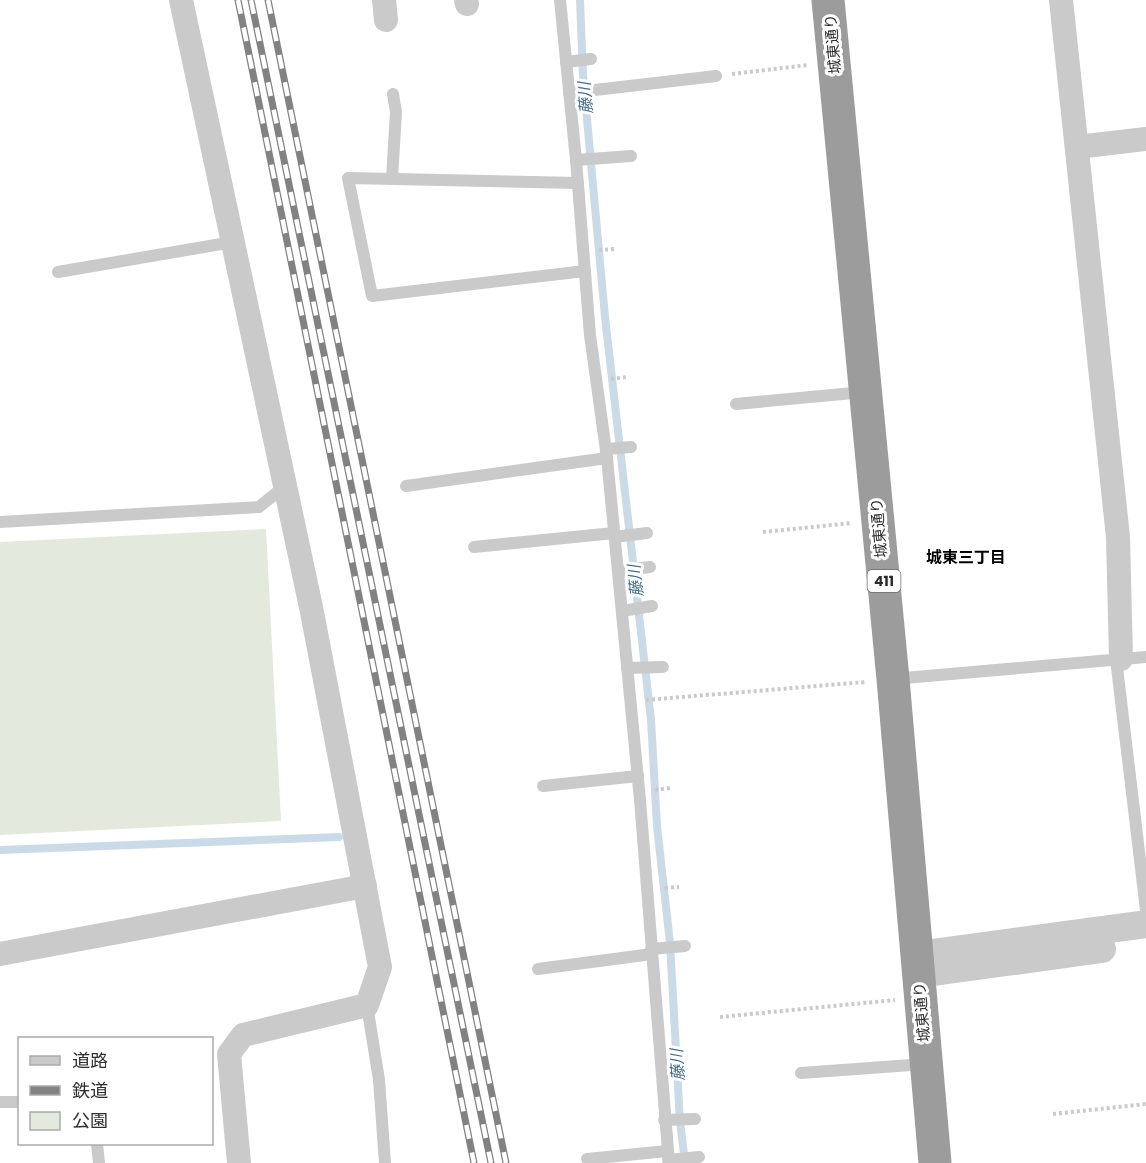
<svg xmlns="http://www.w3.org/2000/svg" width="1146" height="1163" viewBox="0 0 1146 1163" font-family="Poppins,'Noto Sans JP',sans-serif">
	<style>
		.park { fill: #e3e9dc }
		.lines { fill: none; stroke-linecap: round; stroke-linejoin: round }
		.stream { stroke: #cadbe7; stroke-width: 8 }
		.path { stroke: #cacaca; stroke-width: 4; stroke-dasharray: 3 3; stroke-linecap: butt }
		.service { stroke: #cacaca; stroke-width: 12 }
		.minor { stroke: #cacaca; stroke-width: 24 }
		.tertiary { stroke: #cacaca; stroke-width: 28 }
		.trunk { stroke: #9c9c9c; stroke-width: 33 }
		.rail-casing { stroke: #828282; stroke-width: 7 }
		.rail { stroke: #fff; stroke-width: 4.5; stroke-dasharray: 14; stroke-linecap: butt }
		.labels { text-anchor: middle; stroke-width: 6; stroke-linejoin: round; paint-order: stroke }
		.shield { fill: #fff; stroke: #6c6c6c; stroke-width: 1.5 }
		.shield-label { font-size: 14px; font-weight: bold; fill: #2d2d2d }
		.street-label { font-size: 15px; fill: #2d2d2d; stroke: #fff }
		.water-label { font-size: 16px; font-style: italic; fill: #446a86; stroke: #fff }
		.neighbourhood-label { font-size: 16px; font-weight: bold; fill: #000; stroke: #fff }
	</style>
	<rect width="100%" height="100%" fill="#fff"/>
	<path class="park" d="M266 529 281 821 0 835V542Z"/>
	<g class="lines">
		<g class="stream">
			<path d="M580 0 583 75 605 317 651 720 657 826 670 943 680 1122 685 1162"/>
			<path d="M0 850 339 837"/>
		</g>
		<g class="path">
			<path d="M732 74 808 65"/>
			<path d="M599 250 615 249"/>
			<path d="M611 379 627 377"/>
			<path d="M763 532 852 523"/>
			<path d="M646 700 866 682"/>
			<path d="M655 790 670 788"/>
			<path d="M665 888 679 887"/>
			<path d="M720 1017 895 1000"/>
			<path d="M1053 1114 1146 1104"/>
		</g>
		<g class="service">
			<path d="M560 0 576 160 590 335 607 458 640 800 669 1163"/>
			<path d="M566 62 591 59"/>
			<path d="M569 93 716 76"/>
			<path d="M576 160 631 156"/>
			<path d="M392 179 396 112 393 94"/>
			<path d="M578 183 348 178 372 296 585 271"/>
			<path d="M58 272 233 242"/>
			<path d="M736 404 864 392"/>
			<path d="M606 449 631 447"/>
			<path d="M406 486 607 458"/>
			<path d="M0 522 259 507 285 486"/>
			<path d="M614 537 647 533"/>
			<path d="M474 547 614 533"/>
			<path d="M618 571 650 567"/>
			<path d="M622 611 652 606"/>
			<path d="M1116 659 1146 910"/>
			<path d="M627 668 663 667"/>
			<path d="M893 679 1146 657"/>
			<path d="M543 786 638 776"/>
			<path d="M651 949 685 946"/>
			<path d="M538 969 652 954"/>
			<path d="M367 1005 379 1080 385 1163"/>
			<path d="M801 1073 925 1064"/>
			<path d="M0 1102H20"/>
			<path d="M664 1120 695 1119"/>
			<path d="M97 1144 99 1163"/>
			<path d="M587 1159 667 1151"/>
			<path d="M668 1160 699 1157"/>
		</g>
		<g class="minor">
			<path d="M181 0 311 607 380 967 367 1005 243 1035 229 1054 239 1163"/>
			<path d="M384 0 386 20"/>
			<path d="M466 0 467 4"/>
			<path d="M1061 0 1118 537 1121 659"/>
			<path d="M1077 147 1146 139"/>
			<path d="M0 954 365 886"/>
		</g>
		<g class="tertiary">
			<path d="M917 955 1146 924"/>
			<path d="M919 974 1102 949"/>
		</g>
		<path class="trunk" d="M828 0 893 679 935 1163"/>
		<defs>
			<g id="rail">
				<path d="M238 0 474 1163"/>
				<path d="M251 0 491 1163"/>
				<path d="M268 0 506 1163"/>
			</g>
		</defs>
		<use href="#rail" class="rail-casing"/>
		<use href="#rail" class="rail"/>
	</g>
	<g class="labels">
		<rect class="shield" x="867.5" y="570" width="33" height="22" rx="4.5"/>
		<g class="shield-label">
			<text x="884" y="586">411</text>
		</g>
		<g class="street-label">
			<text transform="translate(833 44) rotate(-95)" y="5">城東通り</text>
			<text transform="translate(879 528) rotate(-95)" y="5">城東通り</text>
			<text transform="translate(922 1012) rotate(-95)" y="5">城東通り</text>
		</g>
		<g class="water-label">
			<text transform="translate(585 98) rotate(-95)" y="6">藤川</text>
			<text transform="translate(635 581) rotate(-96)" y="6">藤川</text>
			<text transform="translate(677 1065) rotate(-94)" y="6">藤川</text>
		</g>
		<g class="neighbourhood-label">
			<text x="966" y="563">城東三丁目</text>
		</g>
	</g>
	<rect x="18" y="1037" width="195" height="108" fill="#ffffff" stroke="#ababab" stroke-width="1.5"/>
	<rect x="30" y="1056" width="30" height="9" fill="#cacaca" stroke="#ababab" stroke-width="1.5"/>
	<text x="72" y="1067" font-size="18" fill="#2d2d2d">道路</text>
	<rect x="30" y="1086" width="30" height="9" fill="#828282" stroke="#ababab" stroke-width="1.5"/>
	<text x="72" y="1097" font-size="18" fill="#2d2d2d">鉄道</text>
	<rect x="30" y="1112" width="30" height="18" fill="#e3e9dc" stroke="#ababab" stroke-width="1.5"/>
	<text x="72" y="1127" font-size="18" fill="#2d2d2d">公園</text>
</svg>
